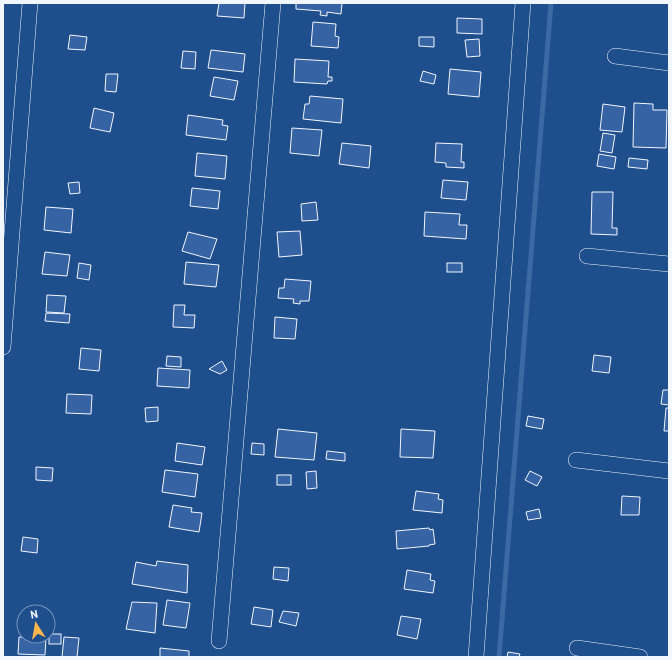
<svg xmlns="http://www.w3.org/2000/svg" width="672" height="660" viewBox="0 0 672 660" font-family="Barlow,sans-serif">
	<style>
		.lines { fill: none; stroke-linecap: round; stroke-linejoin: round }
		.stream { stroke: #3b69a3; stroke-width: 5 }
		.building { fill: #3563a3; stroke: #f2f6ff }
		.street-casing { stroke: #f2f6ff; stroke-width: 16 }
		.street { stroke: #1f4e8c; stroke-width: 15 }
	</style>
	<rect width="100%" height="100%" fill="#1f4e8c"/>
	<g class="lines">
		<path class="stream" d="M499 657 551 3"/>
	</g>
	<g class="building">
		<path d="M219 3H245L244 18 217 16Z"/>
		<path d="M296 3H342L341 14 327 12V16L320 15 321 11 296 9Z"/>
		<path d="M457 18 482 19V34L457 33Z"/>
		<path d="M313 22 336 24 335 36 339 37 338 48 311 46Z"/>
		<path d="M70 35 87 37 85 50 68 49Z"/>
		<path d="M419 37H434V47L419 46Z"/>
		<path d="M479 39 480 56 467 57 465 40Z"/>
		<path d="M211 50 245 54 243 72 208 68Z"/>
		<path d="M183 51 196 52 195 69 181 68Z"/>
		<path d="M295 59 329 61 328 77H332V81H328L327 84 294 82Z"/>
		<path d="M450 69 481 72 479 97 448 94Z"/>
		<path d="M423 71 436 75 434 84 420 81Z"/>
		<path d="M106 74H118L116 92 105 91Z"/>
		<path d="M214 77 238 81 234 100 210 96Z"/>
		<path d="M310 96 343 99 341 123 303 119 305 104H309Z"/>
		<path d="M634 103 653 104V110H667L666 148 633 147Z"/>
		<path d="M603 104 625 107 622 132 600 130Z"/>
		<path d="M94 108 114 113 110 132 90 128Z"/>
		<path d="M188 115 223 120 222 125 228 126 226 140 186 135Z"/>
		<path d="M292 128 322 130 319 156 290 153Z"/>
		<path d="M603 133 615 135 612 153 600 151Z"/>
		<path d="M342 143 371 146 369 168 339 164Z"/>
		<path d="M436 143 462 144 461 162H464V168L446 167V163L435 162Z"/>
		<path d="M197 153 227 156 225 179 195 176Z"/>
		<path d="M599 154 616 157 614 169 597 166Z"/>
		<path d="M629 158 648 160 647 169 628 167Z"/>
		<path d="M443 180 468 182 466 200 441 198Z"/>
		<path d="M79 182 80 193 70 194 68 183Z"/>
		<path d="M192 188 220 191 218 209 190 206Z"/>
		<path d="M592 192H613L612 228H617V235L591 234Z"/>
		<path d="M316 202 318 220 302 221 301 204Z"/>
		<path d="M46 207 73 209 71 233 44 230Z"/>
		<path d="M425 212 460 214 459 225H467L466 239 424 236Z"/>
		<path d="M300 231 302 255 279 257 277 232Z"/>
		<path d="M188 232 217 239 210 259 182 251Z"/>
		<path d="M45 252 70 255 67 276 42 274Z"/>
		<path d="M186 262 219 265 216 287 184 284Z"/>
		<path d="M79 263 91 265 89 280 77 278Z"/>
		<rect x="447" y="263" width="15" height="9"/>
		<path d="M285 279 311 281 309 301H300V304L293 303 294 299 278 298 279 288H284Z"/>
		<path d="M47 295 66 296 64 313 46 312Z"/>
		<path d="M174 305H185L184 315H195L194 328 173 327Z"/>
		<path d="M46 313 70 314 69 323 45 321Z"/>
		<path d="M275 317 297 319 295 339 274 338Z"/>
		<path d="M81 348 101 350 99 371 79 369Z"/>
		<path d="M594 355 611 357 609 373 592 371Z"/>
		<path d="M167 356 181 357V367L166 366Z"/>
		<path d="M222 361 227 370 220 374 209 369Z"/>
		<path d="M158 368 190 370 189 388 157 386Z"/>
		<path d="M663 390H669V405L661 404Z"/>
		<path d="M67 394 92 395 91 414 66 413Z"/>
		<path d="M158 407V421L146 422 145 408Z"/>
		<path d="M666 408H669V431H664Z"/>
		<path d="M528 416 544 419 542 429 526 426Z"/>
		<path d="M278 429 317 433 314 460 275 457Z"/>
		<path d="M401 429 435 431 433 458 400 457Z"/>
		<path d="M177 443 205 447 202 465 175 461Z"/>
		<path d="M252 443 264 444V455L251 454Z"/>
		<path d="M327 451 345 453V461L326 459Z"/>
		<path d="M36 467 53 468 52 481 36 480Z"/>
		<path d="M165 470 198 474 195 497 162 492Z"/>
		<path d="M316 471 317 488 307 489 306 472Z"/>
		<path d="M530 471 542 477 537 486 525 480Z"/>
		<rect x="277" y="475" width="14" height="10"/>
		<path d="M416 491 439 494 438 499 443 500 442 513 413 510Z"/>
		<path d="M622 496 640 497 639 515H621Z"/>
		<path d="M173 505 192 508 191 512 202 513 199 532 169 527Z"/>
		<path d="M539 509 541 518 528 520 526 512Z"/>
		<path d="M429 528 430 530 433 529 435 544 429 545V546L397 549 396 531Z"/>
		<path d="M23 537 38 539 37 553 21 551Z"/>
		<path d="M157 561 188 565 187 593 132 584 136 562 156 566Z"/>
		<path d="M274 567 289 568 288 581 273 579Z"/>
		<path d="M407 570 431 574 430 580 435 581 433 593 404 589Z"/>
		<path d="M167 600 190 603 186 628 163 625Z"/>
		<path d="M132 602 157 603 155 633 126 629Z"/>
		<path d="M254 607 273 610 271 627 251 624Z"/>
		<path d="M283 611 299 613 296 626 279 622Z"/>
		<path d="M401 616 421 619 417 639 397 635Z"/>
		<rect x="49" y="634" width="12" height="10"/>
		<path d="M19 637 46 638 45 655 18 654Z"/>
		<path d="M64 637 79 638 77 657H62Z"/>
		<path d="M160 648 189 651V657H160Z"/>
		<path d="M508 652 520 654 519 657H507Z"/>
	</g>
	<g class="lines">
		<defs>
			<g id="street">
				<path d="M615 56 669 63"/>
				<path d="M587 256 669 264"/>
				<path d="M3 347 30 3"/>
				<path d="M576 460 669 471"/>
				<path d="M219 641 273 3"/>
				<path d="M577 648 640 657"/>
				<path d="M476 657 523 3"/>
			</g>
		</defs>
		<use href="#street" class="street-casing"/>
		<use href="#street" class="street"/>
	</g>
	<rect width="672" height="660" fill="none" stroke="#f2f6ff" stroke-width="8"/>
	<g transform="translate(36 624) rotate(349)"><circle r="19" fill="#1f4e8c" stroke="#7391ba"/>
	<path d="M0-3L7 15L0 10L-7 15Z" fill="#ffb74d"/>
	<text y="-6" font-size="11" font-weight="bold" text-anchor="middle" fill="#f2f6ff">N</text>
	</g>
</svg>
